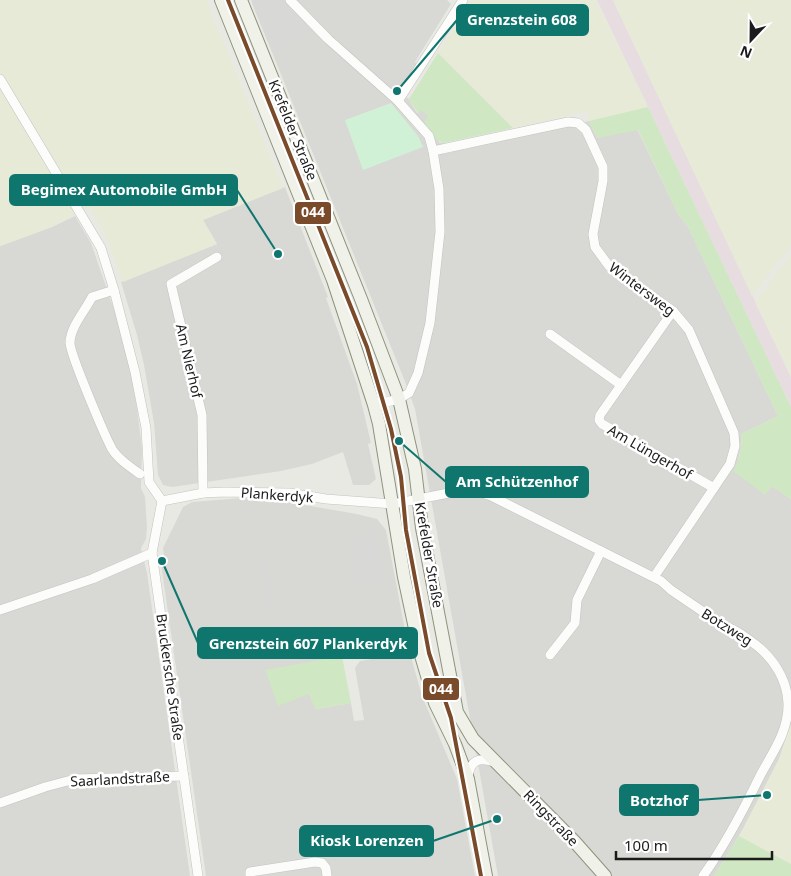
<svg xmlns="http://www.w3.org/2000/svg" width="791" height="876" viewBox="0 0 791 876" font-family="'Noto Sans',sans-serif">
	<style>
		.residential { fill: #d8d8d5 }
		.industrial { fill: #e7dde1 }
		.farmland { fill: #e6ead7 }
		.grass { fill: #cfe7c2 }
		.park { fill: #d1f1d7 }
		.parking { fill: #d8d8d6 }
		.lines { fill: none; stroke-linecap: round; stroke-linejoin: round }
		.street-casing { stroke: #c2c2c0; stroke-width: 10 }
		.secondary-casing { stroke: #8d937d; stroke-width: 14 }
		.street { stroke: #fcfcfb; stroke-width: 9 }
		.secondary { stroke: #f0f2e9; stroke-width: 12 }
		.tram-1-casing { stroke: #fff; stroke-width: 8 }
		.tram-1 { stroke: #7a4b2a; stroke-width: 4 }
		.labels { text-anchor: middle; stroke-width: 5; stroke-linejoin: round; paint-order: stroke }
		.street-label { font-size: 14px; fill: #1b1b1b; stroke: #fff }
		.leader { fill: none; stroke: #0f766e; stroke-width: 2 }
		.callout-dot { fill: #0f766e; stroke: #fff; stroke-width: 2 }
		.callout { fill: #0f766e; stroke: #0f766e; stroke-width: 2 }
		.callout-label { font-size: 15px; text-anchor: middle; font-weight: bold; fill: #fff }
		.line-badge { stroke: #fff; stroke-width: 2 }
		.badge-label { font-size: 14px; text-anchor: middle; font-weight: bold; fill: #fff }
	</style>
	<rect width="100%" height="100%" fill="#e9e9e4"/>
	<g class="residential">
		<path d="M251 0H447L451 4 415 62 418 65 401 89 396 91 409 99 417 113 422 110 429 116 439 142 443 143 444 154 589 121 597 138 637 129 679 216 687 225 778 416 741 434V447L738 461 765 494 772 486 791 499V723L779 759 745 826 714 876H498L415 409 406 384Z"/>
		<path d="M285 187 328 297 326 298 357 384 371 443 368 444 376 479 369 485H353L343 452 312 464 281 471 172 487 163 485 158 475 154 423 144 365 137 335 121 282 217 244 203 220Z"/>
		<path d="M75 216 91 243 117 318 130 368 137 409 142 448 141 488 145 497 147 527 146 539 141 548 147 573 190 876H0V246L52 227Z"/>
		<path d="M242 498 281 501 357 514 377 519 386 530 408 646 343 658 342 656 309 694 316 709 351 703 354 721 364 720 355 668 360 661 401 654 411 657 422 696 457 779 475 876H206L161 564 165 563 163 548 183 507 192 502Z"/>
	</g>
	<path class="industrial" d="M597 0H613L791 377V407Z"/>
	<g class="farmland">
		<path d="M0 0H206L283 188 203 220 217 244 123 282 106 236 90 207 52 227 0 246Z"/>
		<path d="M471 0H596L648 107 589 121 587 111 513 128 438 53Z"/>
		<path d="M613 0H791V246L752 296Z"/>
		<path d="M791 255V377L755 302Z"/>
		<path d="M791 723V864L739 836 779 759Z"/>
	</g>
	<g class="grass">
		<path d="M438 53 513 128 443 143 434 138 424 121 428 116 422 110 418 113 409 99Z"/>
		<path d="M648 107 791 407V499L772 486 765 495 733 471C740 459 742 448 741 434L778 416 687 225 679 216 638 130 597 138 589 121Z"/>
		<path d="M342 656 351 703 315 709 309 694 278 706 265 670Z"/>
		<path d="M739 836 791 864V876H714Z"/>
	</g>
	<path class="park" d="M391 103 418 136 423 147 363 170 345 120Z"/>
	<g class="parking">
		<path d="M260 0H285L315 32 272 52 252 3Z"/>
		<path d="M377 531 386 580 356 585 348 536Z"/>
		<path d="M265 555 275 611 267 613 257 557Z"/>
	</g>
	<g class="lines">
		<defs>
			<g id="street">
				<path d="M290 0 328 39 398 101 429 136 433 151 439 189 440 232 430 323 418 373 409 393 399 399 374 405"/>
				<path d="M0 79 101 248 114 290 135 372 146 428 149 482 162 501 152 553 198 876"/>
				<path d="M398 101 463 0"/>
				<path d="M433 151 568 122 578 123 586 130 603 167V181L593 234 595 247 609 266 673 311 689 330 734 433 735 446 730 464 654 577"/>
				<path d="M114 290 92 297C85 311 71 326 70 342 69 352 105 436 112 449 118 459 130 467 140 474"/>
				<path d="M673 311 600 415 599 420 602 424 714 488"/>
				<path d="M550 334 621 385"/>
				<path d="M203 493 202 415 171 284 217 257"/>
				<path d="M162 501 203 493 225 492 289 493 326 499 393 504 459 491H476L491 496 661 581 671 590 724 626C737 630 745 637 756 645 774 659 787 680 788 703 789 730 773 752 761 774 744 809 726 844 703 876"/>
				<path d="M0 610 92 579 152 553"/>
				<path d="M550 655 575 623 577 600 601 551"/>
				<path d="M468 777C470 760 479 757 494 762"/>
				<path d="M0 803 45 787 75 779 184 776"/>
				<path d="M250 876V872L315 862 322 863 326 868 327 876"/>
			</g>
			<g id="secondary">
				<path d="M221 0 333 280 374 405 379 424 404 577 420 652 435 703 455 744 468 779 486 876"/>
				<path d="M241 0 361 299 399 399 415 469 422 528 457 712 473 739 574 841 605 876"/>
			</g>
		</defs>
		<use href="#street" class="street-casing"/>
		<use href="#secondary" class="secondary-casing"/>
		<use href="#street" class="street"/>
		<use href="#secondary" class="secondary"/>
		<defs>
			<path id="tram-1" d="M228 0 367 347 391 429 401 477 406 530 429 653 451 718 481 876"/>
		</defs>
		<use href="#tram-1" class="tram-1-casing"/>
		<use href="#tram-1" class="tram-1"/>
	</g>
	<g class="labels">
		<g class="street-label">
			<text transform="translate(293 130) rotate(68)" y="5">Krefelder Straße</text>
			<text transform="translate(642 289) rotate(37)" y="5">Wintersweg</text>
			<text transform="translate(189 361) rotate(77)" y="5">Am Nierhof</text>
			<text transform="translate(650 452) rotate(30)" y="5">Am Lüngerhof</text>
			<text transform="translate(277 495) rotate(4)" y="5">Plankerdyk</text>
			<text transform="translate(429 555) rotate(80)" y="5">Krefelder Straße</text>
			<text transform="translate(727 627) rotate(32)" y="5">Botzweg</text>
			<text transform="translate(170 677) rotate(82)" y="5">Bruckersche Straße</text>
			<text transform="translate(120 779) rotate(-3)" y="5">Saarlandstraße</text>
			<text transform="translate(551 818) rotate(46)" y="5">Ringstraße</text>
		</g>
	</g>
	<path class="leader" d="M397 91L457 20M278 254L237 190M399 441L446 482M162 561L198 643M767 795L698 800M497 819L433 841"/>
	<g class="callout-dot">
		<circle cx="397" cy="91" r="5"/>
		<circle cx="278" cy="254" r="5"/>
		<circle cx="399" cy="441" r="5"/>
		<circle cx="162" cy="561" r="5"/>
		<circle cx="767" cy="795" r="5"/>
		<circle cx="497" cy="819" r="5"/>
	</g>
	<g class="callout">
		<rect x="457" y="5" width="131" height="30" rx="5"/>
		<rect x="10" y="175" width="227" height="30" rx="5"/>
		<rect x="446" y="467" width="142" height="30" rx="5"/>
		<rect x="198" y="628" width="219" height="30" rx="5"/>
		<rect x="620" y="785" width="78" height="30" rx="5"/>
		<rect x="300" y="826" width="133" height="30" rx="5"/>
	</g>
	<g class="callout-label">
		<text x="522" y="25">Grenzstein 608</text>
		<text x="124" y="195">Begimex Automobile GmbH</text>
		<text x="517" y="487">Am Schützenhof</text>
		<text x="308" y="649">Grenzstein 607 Plankerdyk</text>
		<text x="659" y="806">Botzhof</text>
		<text x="367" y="846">Kiosk Lorenzen</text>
	</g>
	<g class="line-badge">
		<rect x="294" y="201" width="38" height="24" rx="5" fill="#7a4b2a"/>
		<rect x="422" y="677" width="38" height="24" rx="5" fill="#7a4b2a"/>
	</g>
	<g class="badge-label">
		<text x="313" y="217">044</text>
		<text x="441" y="694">044</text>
	</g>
	<g transform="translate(751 40) rotate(202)" stroke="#ffffff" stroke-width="4" paint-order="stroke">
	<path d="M0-4L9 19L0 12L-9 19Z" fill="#1b1b1b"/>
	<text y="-8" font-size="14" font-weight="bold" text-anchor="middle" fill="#1b1b1b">N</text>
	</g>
	<path d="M616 851v8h156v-8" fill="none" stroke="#1b1b1b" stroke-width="2.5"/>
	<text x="624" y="851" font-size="15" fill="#1b1b1b" stroke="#ffffff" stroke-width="4" paint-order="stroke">100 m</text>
</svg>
